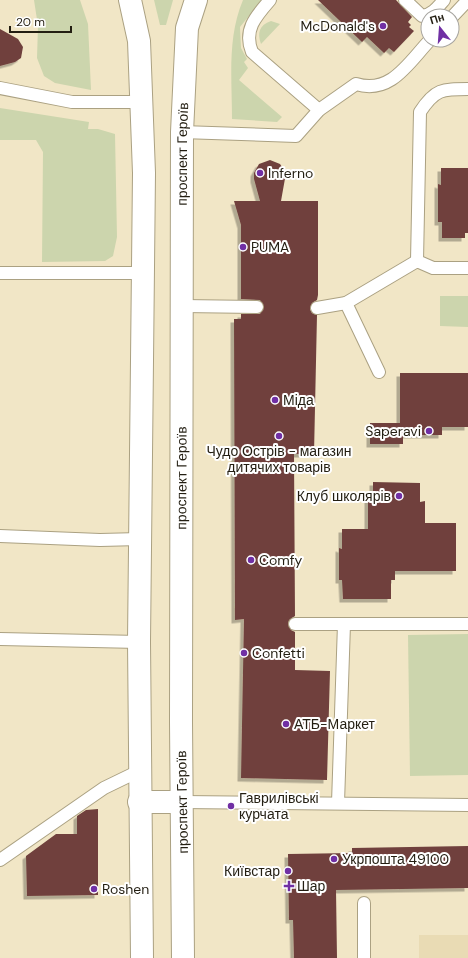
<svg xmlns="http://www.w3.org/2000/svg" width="468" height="958" viewBox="0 0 468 958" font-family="'DM Sans',sans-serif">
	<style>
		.built { fill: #e9dbb4 }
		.green { fill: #ccd5ad }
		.building { fill: #70413d; filter: url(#shadow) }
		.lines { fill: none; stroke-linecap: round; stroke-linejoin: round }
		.lane-casing { stroke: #aba182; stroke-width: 14 }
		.secondary-casing { stroke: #aba182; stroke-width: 24 }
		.lane { stroke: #fff; stroke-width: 12 }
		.secondary { stroke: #fff; stroke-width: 22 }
		.poi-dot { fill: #702fa4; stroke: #fff; stroke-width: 1.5 }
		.labels { text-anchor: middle; stroke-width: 4; stroke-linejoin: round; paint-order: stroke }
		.poi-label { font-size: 14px; fill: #231e12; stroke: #fff; text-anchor: start }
		.street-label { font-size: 14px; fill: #231e12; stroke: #fff }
	</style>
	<defs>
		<filter id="shadow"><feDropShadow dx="-3.5" dy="3.5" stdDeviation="0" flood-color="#0004"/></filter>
	</defs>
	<rect width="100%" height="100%" fill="#f1e6c6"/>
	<rect class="built" x="419" y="935" width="49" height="23"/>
	<g class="green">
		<path d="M34 0H80L88 24 91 90 55 83 44 76 37 58 38 26Z"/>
		<path d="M154 0H173L166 25H160Z"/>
		<path d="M243 0H262L240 27 241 48 247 59 244 62 248 68 239 80 282 117 277 122 232 119C232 79 227 38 243 0Z"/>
		<path d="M271 21 280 24 261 44C257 33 259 25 271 21Z"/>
		<path d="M0 108 89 122 88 129H98L115 134 117 237 113 256 105 261 42 262 43 152 36 140H0Z"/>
		<path d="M440 296H468V327L440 326Z"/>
		<path d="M468 634V775L410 776 408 635Z"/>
	</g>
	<g class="building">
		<path d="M318 0H396L412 17 408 22 411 25 409 27 414 31 394 52 389 48 384 53 367 37 362 42Z"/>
		<path d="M0 29 18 39 23 47 21 58 15 62 0 66Z"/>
		<path d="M270 160 280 164 286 173 281 201H318V295L317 300 312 303 310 309 312 313 317 315 314 454H294L295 616 289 620 288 624 291 630 295 632V670L330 671 327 780 241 778 244 619 235 620 234 319H241V314H260L264 307 260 300 241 299V225L234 201H260L254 179V173L259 164Z"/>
		<path d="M441 168H468V233H465V238H442V222H438V184L441 185Z"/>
		<path d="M400 373H468V427H442V435H403V444H370V423H400Z"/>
		<path d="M373 482 420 483V502L425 501V523H456V571H395V580H391V599H343L342 580H339V548L342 549V529H368V499L373 498Z"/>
		<path d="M98 809V895L27 896 26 856 56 834H77V816L86 810Z"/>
		<path d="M468 846V888L336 890 337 958H294L293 920H289L288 854 352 853V848Z"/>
	</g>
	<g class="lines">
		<defs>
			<g id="lane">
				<path d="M270 0C256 16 243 30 252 52L319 110"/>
				<path d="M405 0 422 16C432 15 438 7 444 0"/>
				<path d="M452 17 468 0"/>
				<path d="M0 88 72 102H143"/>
				<path d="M182 132 296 136 319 110 356 84C391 95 409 62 430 40"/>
				<path d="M417 261 420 112C435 89 442 89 468 89"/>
				<path d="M0 273H143"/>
				<path d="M346 303 379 372"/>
				<path d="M183 306 257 307"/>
				<path d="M317 308 346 303 417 261 433 268H468"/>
				<path d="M0 536 100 540 140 539"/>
				<path d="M295 624H468"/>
				<path d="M0 639 139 642"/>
				<path d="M182 802 468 805"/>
				<path d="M338 803 344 624"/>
				<path d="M0 860 104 788 139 771"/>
				<path d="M364 903V958"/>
			</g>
			<g id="secondary">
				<path d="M130 0 139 41 144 173 139 642 142 958"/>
				<path d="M139 802H182"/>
				<path id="s1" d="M183 958 181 722 182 132 187 28 196 0"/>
			</g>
		</defs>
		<use href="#lane" class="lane-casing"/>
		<use href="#secondary" class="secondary-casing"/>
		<use href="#lane" class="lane"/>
		<use href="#secondary" class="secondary"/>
	</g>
	<g class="poi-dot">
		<circle cx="383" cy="26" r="4"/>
		<circle cx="260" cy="173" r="4"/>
		<circle cx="243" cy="247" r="4"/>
		<circle cx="275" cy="400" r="4"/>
		<circle cx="429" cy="431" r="4"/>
		<circle cx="279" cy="436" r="4"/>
		<circle cx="399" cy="496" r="4"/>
		<circle cx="251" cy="560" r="4"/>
		<circle cx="244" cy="653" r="4"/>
		<circle cx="286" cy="724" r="4"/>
		<circle cx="231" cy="806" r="4"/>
		<circle cx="334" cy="859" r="4"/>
		<circle cx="288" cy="871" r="4"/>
		<path d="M287 880h4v4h4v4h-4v4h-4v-4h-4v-4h4z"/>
		<circle cx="94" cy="889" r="4"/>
	</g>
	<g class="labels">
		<g class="poi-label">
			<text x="375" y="31" text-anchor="end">McDonald's</text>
			<text x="268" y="178">Inferno</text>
			<text x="251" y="252">PUMA</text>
			<text x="283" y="405">Міда</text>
			<text x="421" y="436" text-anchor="end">Saperavi</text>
			<text x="279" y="456" text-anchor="middle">Чудо Острів - магазин<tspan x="279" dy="16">дитячих товарів</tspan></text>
			<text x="391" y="501" text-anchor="end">Клуб школярів</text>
			<text x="259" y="565">Comfy</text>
			<text x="252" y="658">Confetti</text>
			<text x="294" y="729">АТБ-Маркет</text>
			<text x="239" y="803">Гаврилівські<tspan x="239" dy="16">курчата</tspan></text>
			<text x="342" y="864">Укрпошта 49100</text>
			<text x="280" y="876" text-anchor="end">Київстар</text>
			<text x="297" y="891">Шар</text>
			<text x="102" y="894">Roshen</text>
		</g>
		<g class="street-label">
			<text dy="5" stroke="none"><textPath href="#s1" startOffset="804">проспект Героїв</textPath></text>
			<text dy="5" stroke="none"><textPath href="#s1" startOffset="480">проспект Героїв</textPath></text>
			<text transform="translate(182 802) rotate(-91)" y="5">проспект Героїв</text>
		</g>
	</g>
	<g transform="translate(440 28) rotate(343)"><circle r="19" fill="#ffffff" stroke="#a7a5a0"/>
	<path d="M0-3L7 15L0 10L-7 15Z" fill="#702fa4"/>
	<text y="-6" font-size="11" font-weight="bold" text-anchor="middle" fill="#231e12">Пн</text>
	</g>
	<path d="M10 26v6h61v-6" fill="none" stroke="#231e12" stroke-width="2"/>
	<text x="16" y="26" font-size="12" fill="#231e12" stroke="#ffffff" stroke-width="3" paint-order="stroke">20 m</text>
</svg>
